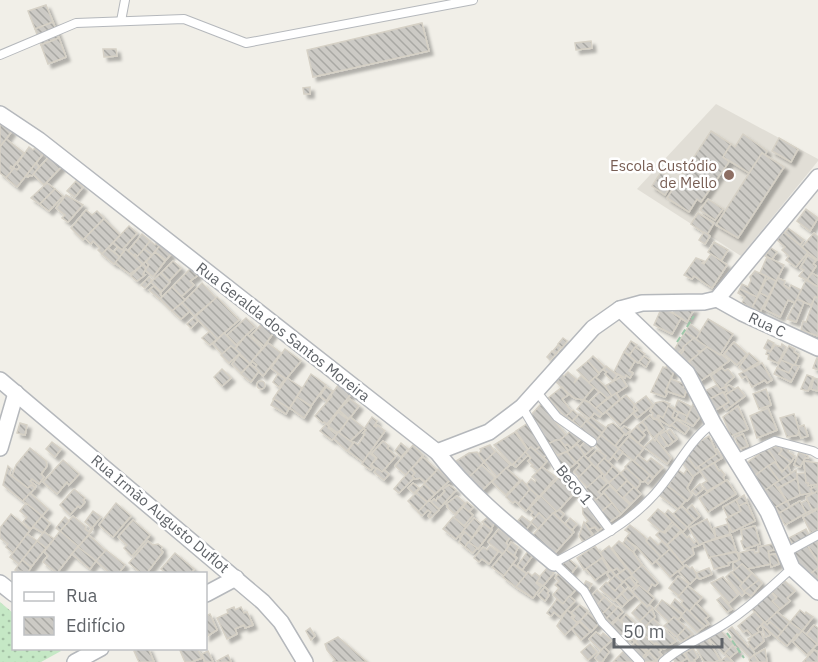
<svg xmlns="http://www.w3.org/2000/svg" width="818" height="662" viewBox="0 0 818 662" font-family="'IBM Plex Sans',sans-serif">
	<style>
		.education { fill: #e1ded6 }
		.park { fill: url(#park-dots) }
		.building { fill: url(#building-back-hatch); stroke: #d6d1c6; stroke-width: 1.5; filter: url(#shadow) }
		.lines { fill: none; stroke-linecap: round; stroke-linejoin: round }
		.lane-casing { stroke: #b5b8bc; stroke-width: 10 }
		.street-casing { stroke: #b5b8bc; stroke-width: 18 }
		.path { stroke: #9cc7a9; stroke-width: 2; stroke-dasharray: 6 3; stroke-linecap: butt }
		.lane { stroke: #fff; stroke-width: 8 }
		.street { stroke: #fff; stroke-width: 15 }
		.education-dot { fill: #8d6e63; stroke: #fff; stroke-width: 2 }
		.labels { text-anchor: middle; stroke-width: 5; stroke-linejoin: round; paint-order: stroke }
		.education-label { font-size: 15px; fill: #785e54; stroke: #fff; text-anchor: end }
		.street-label { font-size: 15px; fill: #5f6368; stroke: #fff }
	</style>
	<defs>
		<pattern id="park-dots" width="8" height="8" patternUnits="userSpaceOnUse" patternTransform="scale(1.5)"><rect width="8" height="8" fill="#c5e8c5"/><path d="M2 2h.1M6 6h.1" fill="none" stroke="#a3c0a4" stroke-width="1.8" stroke-linecap="round"/></pattern>
		<pattern id="building-back-hatch" width="6" height="6" patternUnits="userSpaceOnUse" patternTransform="scale(1.5)"><rect width="6" height="6" fill="#cccac5"/><path d="M-1 5l2 2M0 0l6 6M5-1l2 2" fill="none" stroke="#a9a8a4"/></pattern>
		<filter id="shadow"><feDropShadow dx="4" dy="4" stdDeviation="1.5" flood-color="#0004"/></filter>
	</defs>
	<rect width="100%" height="100%" fill="#f1efe8"/>
	<path class="education" d="M716 104 818 159V161L741 256 637 189Z"/>
	<path class="park" d="M0 602 13 613 14 648 58 649 61 651 41 662H0Z"/>
	<g class="building">
		<path d="M46 5 53 22 35 29 28 11Z"/>
		<path d="M53 22 59 38 41 45 35 29Z"/>
		<path d="M422 23 429 51 313 77 307 50Z"/>
		<path d="M59 38 66 57 48 64 41 45Z"/>
		<path d="M591 41 592 48 576 50 575 43Z"/>
		<path d="M103 49H116L117 56 104 57Z"/>
		<path d="M310 87V94H304L303 88Z"/>
		<path d="M0 124 12 131 0 147Z"/>
		<path d="M711 131 731 144 723 157 729 162 701 202 697 199 689 212 667 198Z"/>
		<path d="M743 134 767 151 765 155 762 153 749 173 723 157 731 144 735 147Z"/>
		<path d="M779 138 798 149 791 162 772 151Z"/>
		<path d="M6 139 24 153 13 167 11 166 10 168 13 170 7 178 0 173V147Z"/>
		<path d="M29 147 33 150 35 148 43 154 17 187 6 178 14 168 17 170 20 167 17 164Z"/>
		<path d="M762 153 784 167 738 238 716 225Z"/>
		<path d="M49 157 62 166 44 185 33 174Z"/>
		<path d="M36 163 39 167 32 176 30 175 28 177 26 176Z"/>
		<path d="M661 172 674 180 665 195 652 186Z"/>
		<path d="M76 181 83 187 75 197 67 191Z"/>
		<path d="M47 183 55 189 40 204 31 198Z"/>
		<path d="M55 189 63 196 49 211 40 204Z"/>
		<path d="M66 195 83 205 68 222 62 218 65 215 56 208Z"/>
		<path d="M708 199 723 209 715 220 700 210Z"/>
		<path d="M806 209 818 218 810 231 797 221Z"/>
		<path d="M86 210 92 215 97 211 104 218 83 240 71 228Z"/>
		<path d="M698 213 714 223 707 235 691 224Z"/>
		<path d="M104 219 120 235 102 254 98 250 100 248 93 241 91 244 85 238Z"/>
		<path d="M129 226 137 233 122 250 113 243Z"/>
		<path d="M788 228 804 240 800 245 785 233Z"/>
		<path d="M704 232 710 236 705 244 699 240Z"/>
		<path d="M784 232 808 252 796 267 786 260 789 256 782 250 785 247 777 240Z"/>
		<path d="M814 233 818 237V260L802 247Z"/>
		<path d="M142 234 150 241 138 256 135 254 134 256 128 251Z"/>
		<path d="M150 241 155 245 158 241 162 243 152 255 144 249Z"/>
		<path d="M714 242 728 250 721 261 708 252Z"/>
		<path d="M160 245 171 254 166 260 155 252Z"/>
		<path d="M118 247 124 251 120 257 114 252Z"/>
		<path d="M108 248 120 257 114 264 102 254Z"/>
		<path d="M771 248 777 252 772 259 765 256Z"/>
		<path d="M126 249 143 264 130 274 115 263Z"/>
		<path d="M144 249 152 255 143 264 136 258Z"/>
		<path d="M155 252 165 261 153 277 145 270 149 265 146 262Z"/>
		<path d="M711 254 727 265 712 288 694 276 692 279 684 275 696 258 704 261 702 263 704 264Z"/>
		<path d="M808 255 816 260 813 264 816 266 807 280 799 276 804 270 800 268Z"/>
		<path d="M767 257 784 265 776 281 760 273Z"/>
		<path d="M173 261 181 268 169 281 161 273Z"/>
		<path d="M143 264 146 268 143 274 145 275 137 281 131 276Z"/>
		<path d="M191 268 197 273V276L190 281 194 285 181 297 172 287Z"/>
		<path d="M755 271 766 276 757 297 740 289 742 284 748 287 751 280 750 277Z"/>
		<path d="M161 273 170 282 161 292 151 282Z"/>
		<path d="M812 273 818 277V287L807 280Z"/>
		<path d="M149 277 152 280 145 288 141 285Z"/>
		<path d="M770 278 776 281 768 297 760 293 766 280Z"/>
		<path d="M778 278 785 281 784 285 789 289 791 285 801 290 795 303 788 300 780 317 764 309Z"/>
		<path d="M806 280 818 287V298L815 297 811 305 797 299Z"/>
		<path d="M202 283 216 298 194 316 182 303Z"/>
		<path d="M154 286 161 293 160 294 162 297 160 299 149 290Z"/>
		<path d="M172 287 185 300 172 311 160 299Z"/>
		<path d="M740 289 757 297 752 308 742 303 745 297 738 293Z"/>
		<path d="M760 293 768 297 760 312 752 308Z"/>
		<path d="M217 297 239 320 217 339 195 317Z"/>
		<path d="M815 297 818 298V336L801 330 803 321 806 322Z"/>
		<path d="M797 299 804 302 796 322 787 319Z"/>
		<path d="M182 303 190 311 181 319 172 311Z"/>
		<path d="M662 307 681 318 672 334 654 325Z"/>
		<path d="M676 308 694 309 687 322 673 313Z"/>
		<path d="M195 317 198 321 191 328 187 324Z"/>
		<path d="M246 318 255 327 236 345 227 335Z"/>
		<path d="M708 319 733 334 720 355 695 340Z"/>
		<path d="M690 324 700 332 696 339 685 332Z"/>
		<path d="M261 325 274 332 264 346 251 335Z"/>
		<path d="M210 331 217 339 210 345 202 338Z"/>
		<path d="M685 332 694 338 678 353 674 350Z"/>
		<path d="M224 333 237 346 235 349 231 346 222 354 213 344Z"/>
		<path d="M247 334 262 348 250 364 235 349Z"/>
		<path d="M563 338 567 341 562 348 558 344Z"/>
		<path d="M694 338 707 347 701 351H698L700 353 686 363 680 355 684 350 683 347Z"/>
		<path d="M768 340 774 343 770 352 764 348Z"/>
		<path d="M631 341 637 345 629 355 624 352Z"/>
		<path d="M734 342 747 354 737 365 724 354Z"/>
		<path d="M268 343 281 353 263 376 255 368 257 365 252 361Z"/>
		<path d="M782 344 786 347 778 363 768 359 769 355 766 354 768 350 770 352 775 345 781 347Z"/>
		<path d="M558 345 561 347 556 354 553 351Z"/>
		<path d="M231 346 240 353 229 363 221 355Z"/>
		<path d="M789 346 795 349 794 352 799 355 794 366 781 360Z"/>
		<path d="M635 347 645 354 638 363 629 356Z"/>
		<path d="M707 347 720 355 721 354 729 361 699 382 691 369 692 366 689 362Z"/>
		<path d="M285 349 301 361 286 379 271 368Z"/>
		<path d="M552 351 556 354 550 360 547 357Z"/>
		<path d="M624 352 635 361 629 371 633 373 630 378 626 375 625 378 614 372Z"/>
		<path d="M749 353 759 362 744 371 739 367Z"/>
		<path d="M239 355 250 364 241 373 232 364Z"/>
		<path d="M818 355V370L813 368Z"/>
		<path d="M593 356 605 367 599 373 588 361Z"/>
		<path d="M644 356 650 360 646 367 639 362Z"/>
		<path d="M781 360 793 365 789 373 777 368Z"/>
		<path d="M588 361 599 374 589 382 577 370Z"/>
		<path d="M762 363 772 380 767 383 765 380 752 387 746 376 742 378 739 374Z"/>
		<path d="M250 364 259 371 251 382 241 374Z"/>
		<path d="M667 364 673 368 672 370 674 371 665 392 667 393 665 397 651 392 663 367 666 368Z"/>
		<path d="M793 365 799 366 791 382 774 374 777 368 789 373Z"/>
		<path d="M606 366 617 375 613 381 605 374 607 372 604 370Z"/>
		<path d="M722 368 725 371 728 369 734 377 725 385 726 387 720 389 711 376Z"/>
		<path d="M222 369 231 378 222 386 214 377Z"/>
		<path d="M568 372 576 379 574 383 581 376 594 387 583 400 574 398 556 382 562 375 564 376Z"/>
		<path d="M278 374 285 379 279 387 273 382Z"/>
		<path d="M311 374 326 385 311 406 297 397Z"/>
		<path d="M807 375 813 377 808 391 801 389Z"/>
		<path d="M595 377 605 386 612 396 607 398 589 383Z"/>
		<path d="M621 377 627 386 612 396 605 386Z"/>
		<path d="M287 378 302 388 289 409 273 399Z"/>
		<path d="M814 378 818 379V391L811 389Z"/>
		<path d="M671 379 684 384 683 387 687 388 684 397 666 391Z"/>
		<circle cx="261" cy="385" r="4"/>
		<path d="M339 384 351 394 327 424 324 422 323 423 315 416 332 396 331 395Z"/>
		<path d="M717 385 720 389 725 387 727 391 709 399 705 391Z"/>
		<path d="M729 385 735 389 725 395 724 393 727 391 726 387Z"/>
		<path d="M326 387 333 391 326 401 320 396Z"/>
		<path d="M562 387 568 395 562 399 572 412 565 417 548 398Z"/>
		<path d="M738 387 745 396 726 410 723 406 729 402 725 395Z"/>
		<path d="M766 389 771 405 759 409 753 394Z"/>
		<path d="M600 392 607 398 596 408 589 402Z"/>
		<path d="M723 392 729 402 714 411 708 400Z"/>
		<path d="M616 393 620 399 603 414 596 408Z"/>
		<path d="M626 395 635 405 633 409 635 411 620 425 606 412Z"/>
		<path d="M646 396 653 405 637 418 633 413 638 410 634 405Z"/>
		<path d="M297 397 311 407 304 418 290 408Z"/>
		<path d="M274 399 289 408 286 414 271 405Z"/>
		<path d="M350 399 359 406 349 419 339 410Z"/>
		<path d="M584 400 590 403 602 414 600 417 594 413 590 419 577 409Z"/>
		<path d="M678 400 692 407 687 416 674 410Z"/>
		<path d="M663 401 670 404 663 418 658 415 656 419 652 417 653 413 650 411 655 403Z"/>
		<path d="M541 404 566 435 557 442 556 440 548 444 531 415Z"/>
		<path d="M693 404 700 417 693 426 685 422Z"/>
		<path d="M668 406 675 409 672 417 677 420 670 426 658 419 660 416 663 418Z"/>
		<path d="M738 406 748 429 731 436 723 417Z"/>
		<path d="M768 408 777 430 757 438 750 416Z"/>
		<path d="M573 410 578 415 572 421 569 418 567 420 565 417Z"/>
		<path d="M338 412 348 420 338 433 328 426Z"/>
		<path d="M679 412 687 416 685 422 676 418Z"/>
		<path d="M579 414 587 420 581 428 573 421Z"/>
		<path d="M794 414 800 433H798V435L787 437 780 418Z"/>
		<path d="M650 415 653 419 658 420 664 429 653 438 642 422Z"/>
		<path d="M350 417 364 428 350 441 339 433Z"/>
		<path d="M372 417 377 421 374 426 376 427 377 425 385 431 363 462 348 451 354 442 358 445 365 434 363 433 366 430 364 429Z"/>
		<path d="M591 417 606 428 602 433 587 421Z"/>
		<path d="M677 420 689 428 685 434 671 425Z"/>
		<path d="M586 421 602 433 596 441 580 428Z"/>
		<path d="M642 422 647 428 642 433 637 426Z"/>
		<path d="M20 423 27 425 25 435 17 433Z"/>
		<path d="M528 423 542 445 534 451 531 447 528 449 516 431Z"/>
		<path d="M613 423 625 433 615 446 601 435 608 425Z"/>
		<path d="M326 424 329 427 328 428 337 435 332 440 320 431Z"/>
		<path d="M804 425 808 436 801 438 798 427Z"/>
		<path d="M624 426 630 430 626 435 621 430Z"/>
		<path d="M636 427 645 435 638 443 629 434Z"/>
		<path d="M670 429 677 439 673 442 666 432Z"/>
		<path d="M572 430 581 439 571 448 567 444 565 446 560 440Z"/>
		<path d="M666 431 673 442 668 446 660 434Z"/>
		<path d="M338 432 353 443 347 451 334 439Z"/>
		<path d="M515 432 528 450 512 465 494 445Z"/>
		<path d="M659 433 667 445 663 448 656 439Z"/>
		<path d="M743 434 748 446 739 449 735 437Z"/>
		<path d="M601 435 619 449 608 462 604 458 606 456 600 453 601 451 594 444Z"/>
		<path d="M629 436 644 448 634 461 618 449Z"/>
		<path d="M709 436 717 454 696 469 687 456 689 448Z"/>
		<path d="M653 439 655 441 656 439 671 458 667 464 644 447Z"/>
		<path d="M556 440H560L568 451 557 455 548 444Z"/>
		<path d="M383 441 389 446 387 448 396 456 382 472 371 465 377 458 372 453Z"/>
		<path d="M586 441 593 448 585 455 579 448Z"/>
		<path d="M52 442 61 449 55 457 46 449Z"/>
		<path d="M401 443 408 449 401 457 395 451Z"/>
		<path d="M577 444 585 455 576 463 567 452Z"/>
		<path d="M413 445 423 455 406 475 395 466Z"/>
		<path d="M490 445 495 452 484 462 478 454 481 451 480 449Z"/>
		<path d="M543 445 549 452 543 458 534 451Z"/>
		<path d="M778 446 782 450 779 454 791 462 782 472 768 449Z"/>
		<path d="M531 447 547 461 538 471 531 466 533 465 528 461 531 458 525 452Z"/>
		<path d="M780 447 789 449 788 452 795 456 791 462 779 454 782 450Z"/>
		<path d="M30 448 46 461 47 466 41 474 44 477 39 484 32 479 30 481 36 486 35 488 31 485 28 488 12 476 16 465Z"/>
		<path d="M767 448 776 461 752 477 744 465Z"/>
		<path d="M619 449 623 452 617 460 613 456Z"/>
		<path d="M717 449 722 458 700 471 698 467 717 454 715 451Z"/>
		<path d="M597 450 606 456 596 468 588 459Z"/>
		<path d="M496 451 510 465 497 477 484 462Z"/>
		<path d="M568 451 567 452 576 463 565 472 553 458Z"/>
		<path d="M477 452 484 462 466 481 453 463 469 453Z"/>
		<path d="M525 452 528 455 516 467 513 465Z"/>
		<path d="M799 452 808 456V458H805L800 467 794 465Z"/>
		<path d="M369 453 376 458 370 466 373 468 371 470 362 464Z"/>
		<path d="M584 455 592 464 579 477 574 472 580 465 577 462Z"/>
		<path d="M638 455 647 462 651 458 663 467 653 478 634 461Z"/>
		<path d="M687 456 696 469 698 467 700 471 692 477 681 461Z"/>
		<path d="M423 457 437 470 425 482 420 478 415 479 412 476 415 473 411 469Z"/>
		<path d="M604 458 613 466 605 476 597 466Z"/>
		<path d="M63 460 79 474 69 485 67 482 57 494 43 482Z"/>
		<path d="M632 460 650 475 645 481 642 482 625 467Z"/>
		<path d="M804 461 818 463V484L808 486V483H806Z"/>
		<path d="M775 462 782 472 788 466 791 473 779 481 768 466Z"/>
		<path d="M714 463 719 471 721 470 725 475 723 477 725 481 707 491 702 484 707 481 700 471Z"/>
		<path d="M592 464 602 474 588 488 578 478Z"/>
		<path d="M482 465 495 478 479 493 469 477Z"/>
		<path d="M8 466 11 469 9 474 28 488 32 485 35 488 23 501 3 485Z"/>
		<path d="M613 466 620 473 609 482 604 477Z"/>
		<path d="M768 466 779 481 763 492 753 477Z"/>
		<path d="M542 467 556 477 539 497 527 487V484L531 479 535 482 536 480 532 477Z"/>
		<path d="M377 468 382 472 384 470 389 474 384 480 374 472Z"/>
		<path d="M506 468 520 480 506 495 492 482Z"/>
		<path d="M626 468 640 480V484L636 489 620 474Z"/>
		<path d="M411 469 415 473 412 476 414 478 399 493 394 489Z"/>
		<path d="M438 469 450 480 435 494 424 484Z"/>
		<path d="M687 469 693 477 687 488 692 495 687 501 668 486 678 470 684 474Z"/>
		<path d="M796 470 797 478 777 488 774 484Z"/>
		<path d="M620 473 627 480 617 491 609 483Z"/>
		<path d="M805 473 806 483H808V486L811 485 812 493 800 495 797 474Z"/>
		<path d="M650 475 653 478 648 484 645 481Z"/>
		<path d="M600 476 607 483 598 492 602 495 593 502 583 491Z"/>
		<path d="M559 477 575 492 557 512 541 496Z"/>
		<path d="M797 478 800 495 787 501 779 488Z"/>
		<path d="M522 480 530 489 518 504 515 501 513 503 506 497Z"/>
		<path d="M727 480 736 494 708 512 699 498Z"/>
		<path d="M627 481 634 487 623 498 616 492Z"/>
		<path d="M413 483 419 488 414 493 408 488Z"/>
		<path d="M424 484 435 494 427 502 416 493Z"/>
		<path d="M700 484 703 489 696 495 692 491Z"/>
		<path d="M774 484 787 501 774 508 764 491Z"/>
		<path d="M449 485 456 490 439 509 431 502 434 499 436 501 438 497 439 498 445 491 443 489Z"/>
		<path d="M666 485 686 500 678 509 659 495Z"/>
		<path d="M610 486 630 505 621 514 603 492Z"/>
		<path d="M817 486 818 491 813 494 810 489Z"/>
		<path d="M634 487 641 494 631 504 624 497Z"/>
		<path d="M74 489 85 498 83 500 85 502 80 508 78 506 70 515 60 505Z"/>
		<path d="M530 489 538 496 526 511 518 504Z"/>
		<path d="M818 491V508L812 510 806 497Z"/>
		<path d="M30 493 48 509 42 516 23 501Z"/>
		<path d="M416 493 428 503 419 512 408 501Z"/>
		<path d="M604 493 612 503 600 512 593 502Z"/>
		<path d="M744 495 747 502 739 506 736 500Z"/>
		<path d="M457 496 465 503 455 514 447 507 448 506 446 504Z"/>
		<path d="M541 496 556 511 546 520 539 513 534 518 531 515 533 512 529 509Z"/>
		<path d="M585 499 596 512 593 515 594 517 603 527 598 531 595 527 589 529 585 523 588 521 583 514 582 501Z"/>
		<path d="M429 500 439 510 430 518 428 516 431 512 428 510 422 516 418 512Z"/>
		<path d="M736 500 741 511 728 517 723 507Z"/>
		<path d="M807 500 812 510 806 513 801 503Z"/>
		<path d="M787 501 790 507 779 513 776 507Z"/>
		<path d="M800 501 806 513 785 525 780 516 778 518 776 515Z"/>
		<path d="M467 502 473 507 469 512 463 507Z"/>
		<path d="M747 502 755 521 732 532 726 519 741 511 739 506Z"/>
		<path d="M26 503 42 516 31 529 23 522 27 517 20 511Z"/>
		<path d="M116 503 131 516 113 537 99 525Z"/>
		<path d="M612 503 621 514 608 523 600 513Z"/>
		<path d="M692 505 700 516 695 520 686 511Z"/>
		<path d="M682 506 695 520 687 527 673 514Z"/>
		<path d="M463 507 473 515 464 526 454 517Z"/>
		<path d="M658 509 673 521 663 533 648 520Z"/>
		<path d="M818 509V530L811 533 803 517Z"/>
		<path d="M559 510 564 514 560 519 554 513Z"/>
		<path d="M668 510 687 527 683 532 665 514Z"/>
		<path d="M93 511 101 517 92 528 85 522Z"/>
		<path d="M539 513 546 520 538 529 531 522Z"/>
		<path d="M553 513 574 532 554 554 533 535Z"/>
		<path d="M11 514 30 530 13 553 6 547 8 544 0 538V528Z"/>
		<path d="M42 516 50 523 43 533 33 527Z"/>
		<path d="M73 516 86 527 85 529 89 532 92 528 93 529 78 547 60 531Z"/>
		<path d="M522 516 531 523 525 531 516 523Z"/>
		<path d="M65 517 69 521 60 531 56 528Z"/>
		<path d="M453 517 466 528 456 539 443 529Z"/>
		<path d="M488 517 495 522 491 529 482 522Z"/>
		<path d="M474 518 481 524 472 538 463 531Z"/>
		<path d="M570 518 577 524 572 530 565 524Z"/>
		<path d="M707 519 716 538 699 545 689 528Z"/>
		<path d="M133 520 150 535 132 556 124 548 127 545 118 537Z"/>
		<path d="M584 522 593 535 583 542 579 536Z"/>
		<path d="M484 524 492 530 478 549 469 542Z"/>
		<path d="M674 524 681 530 667 545 656 535 660 531 665 533Z"/>
		<path d="M728 524 730 534 716 538 714 528Z"/>
		<path d="M630 525 644 536 661 557 652 564 637 547 625 539 630 533 625 530Z"/>
		<path d="M755 526 760 544 744 549 741 541 743 540 741 530Z"/>
		<path d="M499 529 510 537 506 543 509 546 503 554 488 542Z"/>
		<path d="M806 529 810 537 793 545 789 538Z"/>
		<path d="M60 531 78 546 57 573 43 562 48 556 44 552Z"/>
		<path d="M44 532 54 539 46 548 37 541Z"/>
		<path d="M465 532 472 538 465 547 459 542 461 539 460 538Z"/>
		<path d="M682 532 687 538 689 536 694 543 697 541 699 545 692 548 694 554 682 563 667 545Z"/>
		<path d="M27 534 37 541 19 564 10 557Z"/>
		<path d="M89 535 106 551 96 561 78 547Z"/>
		<path d="M731 535 736 551 709 558 703 543Z"/>
		<path d="M650 537 658 545 662 541 670 549 661 557 646 541Z"/>
		<path d="M626 539 636 548 633 552 623 543Z"/>
		<path d="M818 540V562L807 545Z"/>
		<path d="M37 541 46 548 31 567 22 560Z"/>
		<path d="M148 541 153 545 158 544 162 547 161 550 163 552 146 574H142L129 563Z"/>
		<path d="M619 541 633 552 642 565 632 574 612 548Z"/>
		<path d="M468 542 477 548 473 553 465 547Z"/>
		<path d="M511 542 518 547 514 556 506 550Z"/>
		<path d="M773 544 774 550 768 551 771 564 747 569 742 564 734 571 733 563 740 559 739 553 750 550H754L755 553 759 552 758 547Z"/>
		<path d="M807 545 818 562V568L807 576 792 552 800 546 802 548Z"/>
		<path d="M490 546 498 552 489 564 482 559 479 562 474 558 483 547 487 550Z"/>
		<path d="M595 546 603 557 584 570 577 558Z"/>
		<path d="M609 546 626 568 620 572 617 568 612 571 600 553Z"/>
		<path d="M78 547 96 561 90 569 72 554Z"/>
		<path d="M670 549 684 566 670 577 656 561Z"/>
		<path d="M106 550 125 565 118 574H111L96 561Z"/>
		<path d="M506 550 517 558 504 576 492 567Z"/>
		<path d="M528 551 533 555 522 570 517 566Z"/>
		<path d="M737 552 739 560 728 563 729 565 726 566 714 569 710 557Z"/>
		<path d="M175 553 194 569 191 574H167L161 569Z"/>
		<path d="M776 554 779 564 771 567 769 555Z"/>
		<path d="M602 558 609 570 595 580 586 569Z"/>
		<path d="M569 559 577 566 570 575 561 565Z"/>
		<path d="M22 560 31 567 27 574 21 571 20 574 15 570Z"/>
		<path d="M513 564 527 574 516 587 503 577Z"/>
		<path d="M742 564 752 573 742 583 732 572Z"/>
		<path d="M642 565 658 583 655 586 652 584 647 593 636 584 638 582 631 575Z"/>
		<path d="M686 565 690 569 692 567 698 576 690 584 679 572Z"/>
		<path d="M547 568 554 573 543 586 536 581Z"/>
		<path d="M627 568 632 576 622 583 616 576Z"/>
		<path d="M709 568 712 574 700 579 698 578 696 573Z"/>
		<path d="M818 568V585L809 575Z"/>
		<path d="M611 570 615 575 611 580 607 574Z"/>
		<path d="M528 572 532 576 535 573 540 577 536 583 541 587 533 598 516 587Z"/>
		<path d="M731 572 743 584 740 586 745 593 742 596 726 577Z"/>
		<path d="M752 573 759 580 744 591 740 586Z"/>
		<path d="M558 574 578 587 563 604 553 595 559 588 555 585 559 581 555 578Z"/>
		<path d="M615 575 623 582 615 591 607 584Z"/>
		<path d="M678 576 689 584 679 596 669 588Z"/>
		<path d="M630 577 636 585 631 589 624 581Z"/>
		<path d="M723 577 738 595 729 603 711 583Z"/>
		<path d="M759 580 762 583 751 596 744 591Z"/>
		<path d="M586 581 592 584 587 592 582 588Z"/>
		<path d="M785 581 795 591 787 598 790 601 780 609 772 601 777 597 772 592Z"/>
		<path d="M606 582 615 591 620 585 623 588 624 590 614 601 600 589Z"/>
		<path d="M639 585 654 598 647 607 632 592Z"/>
		<path d="M688 586 702 597 689 612 681 604 683 601 678 597Z"/>
		<path d="M545 587 549 591 547 593 549 595 545 601 538 595Z"/>
		<path d="M628 588 635 595 628 601 622 594Z"/>
		<path d="M597 590 604 597 597 605 589 598Z"/>
		<path d="M771 592 776 598 772 601 780 609 765 623 751 608Z"/>
		<path d="M622 594 628 601 622 607 615 600Z"/>
		<path d="M569 596 575 601 560 617 554 612 551 616 547 613 557 599 563 604Z"/>
		<path d="M604 597 612 604 603 614 597 605Z"/>
		<path d="M721 597 732 609 727 612 717 600Z"/>
		<path d="M675 599 687 610 683 614 671 605Z"/>
		<path d="M662 600 682 615 678 620 674 617 669 622 655 609Z"/>
		<path d="M642 602 647 607 649 605 653 608 640 621 632 613Z"/>
		<path d="M696 603 709 616 705 619 709 624 705 626 689 612Z"/>
		<path d="M613 604 617 608 606 619 602 614Z"/>
		<path d="M580 605 588 611 580 621 577 622 573 619 575 616 571 613Z"/>
		<path d="M234 607 235 610 241 607 244 613 247 612 253 625 245 628 244 625 235 629 237 634 227 639 217 618 228 613 227 610Z"/>
		<path d="M618 607 623 612 610 624 606 619Z"/>
		<path d="M652 609 655 617 645 627 640 621Z"/>
		<path d="M687 609 699 621 705 626 697 632 681 616Z"/>
		<path d="M567 610 573 615 571 617 577 623 565 635 557 626Z"/>
		<path d="M800 610 805 614 806 612 813 617 802 631 790 622Z"/>
		<path d="M755 612 764 622 757 629 759 632 752 636 747 630 743 632 738 626Z"/>
		<path d="M777 612 790 622 782 632 770 622 767 625 765 623Z"/>
		<path d="M588 613 599 623 591 632 580 621Z"/>
		<path d="M210 614 217 630 206 637V616Z"/>
		<path d="M626 614 636 624 631 630 621 620Z"/>
		<path d="M674 617 686 627 677 637 664 626Z"/>
		<path d="M618 619 630 631 620 641 609 628Z"/>
		<path d="M653 619 662 627 653 635 645 627Z"/>
		<path d="M580 622 590 632 581 640 572 629Z"/>
		<path d="M764 622 767 625 770 622 782 632 777 638 762 625Z"/>
		<path d="M790 622 802 631 799 635 797 634 787 646 777 638Z"/>
		<path d="M637 624 643 631 642 634 635 642 632 639 630 641 625 636Z"/>
		<path d="M762 625 769 633 770 635 765 637Z"/>
		<path d="M814 625 818 628V645L806 635Z"/>
		<path d="M662 627 676 641 664 649 656 643 654 644 649 639Z"/>
		<path d="M686 627 693 634 681 642 677 637Z"/>
		<path d="M732 627 748 647 750 645 755 654 750 658 740 647 731 638 733 636 728 630Z"/>
		<path d="M310 628 315 636 311 640 306 631Z"/>
		<path d="M720 630 734 644 724 654 709 639Z"/>
		<path d="M802 631 817 644 807 655 793 642Z"/>
		<path d="M596 632 601 636 603 633 612 640 601 650 589 639Z"/>
		<path d="M759 632H761L764 641 753 650 748 642 750 640 748 639Z"/>
		<path d="M642 634 655 645 648 652 646 649 644 651 635 642Z"/>
		<path d="M338 637 367 662H333L335 660 327 650 325 644Z"/>
		<path d="M707 638 720 660 715 662H704L695 645Z"/>
		<path d="M635 642 646 653 642 658 635 650 633 653 629 649Z"/>
		<path d="M590 644 597 652 588 660 581 652Z"/>
		<path d="M656 644 661 650 659 652 662 655 657 660 650 653 647 656 646 654Z"/>
		<path d="M733 645 738 651 729 658 725 653Z"/>
		<path d="M604 647 609 652 602 662H600L595 658Z"/>
		<path d="M140 648H148L154 662H139L134 651Z"/>
		<path d="M179 648H197L202 658 191 662H185Z"/>
		<path d="M693 648 698 657 694 660 695 662H690L685 653Z"/>
		<path d="M765 649 767 662H759L754 655Z"/>
		<path d="M625 650 636 660 634 662H613Z"/>
		<path d="M681 650 687 658 681 662H675L672 656Z"/>
		<path d="M814 650 818 652V662H803Z"/>
		<path d="M208 651 213 662H205L202 654Z"/>
		<path d="M650 653 657 661 642 662 641 661Z"/>
		<path d="M228 655 231 662H218L217 661Z"/>
		<path d="M754 655 759 662H750L749 659Z"/>
		<path d="M727 656 733 662H720L722 660Z"/>
	</g>
	<g class="lines">
		<defs>
			<g id="lane">
				<path d="M121 21 125 0"/>
				<path d="M0 55 76 23 184 19 246 43 473 0"/>
				<path d="M536 391 557 417 592 442"/>
				<path d="M522 407 559 469 572 479 611 531"/>
				<path d="M736 459 775 441 813 451 818 454"/>
				<path d="M785 553 818 535"/>
				<path d="M640 662 602 622 584 591 554 563C588 544 624 527 651 498 674 475 686 443 713 423"/>
				<path d="M663 662C680 646 703 638 723 625 748 609 770 588 792 568"/>
			</g>
			<g id="street">
				<path d="M0 114 39 140 437 452C469 494 513 529 554 563"/>
				<path d="M717 299 742 313 818 348"/>
				<path d="M620 309 687 373 713 423 768 512 792 568 818 592"/>
				<path d="M0 380 263 602 281 622 305 662"/>
				<path d="M0 448 16 393"/>
				<path d="M437 452 489 432 522 407 593 328 620 309 642 303 704 302 717 299 818 177"/>
				<path d="M0 583 14 594"/>
				<path d="M206 594 236 578"/>
				<path d="M75 662 101 648"/>
			</g>
		</defs>
		<use href="#lane" class="lane-casing"/>
		<use href="#street" class="street-casing"/>
		<g class="path">
			<path d="M677 342 694 316"/>
			<path d="M727 633 744 658"/>
		</g>
		<use href="#lane" class="lane"/>
		<use href="#street" class="street"/>
	</g>
	<circle class="education-dot" cx="729" cy="175" r="6"/>
	<g class="labels">
		<g class="education-label">
			<text x="717" y="171">Escola Custódio<tspan x="717" dy="17">de Mello</tspan></text>
		</g>
		<g class="street-label">
			<text transform="translate(767 325) rotate(25)" y="5">Rua C</text>
			<text transform="translate(283 332) rotate(38)" y="5">Rua Geralda dos Santos Moreira</text>
			<text transform="translate(574 485) rotate(50)" y="5">Beco 1</text>
			<text transform="translate(160 514) rotate(40)" y="5">Rua Irmão Augusto Duflot</text>
		</g>
	</g>
	<rect x="12" y="572" width="195" height="78" fill="#ffffff" stroke="#bfc1c3" stroke-width="1.5"/>
	<rect x="24" y="592" width="30" height="9" fill="#ffffff" stroke="#bfc1c3" stroke-width="1.5"/>
	<text x="66" y="602" font-size="18" fill="#5f6368">Rua</text>
	<rect x="24" y="617" width="30" height="18" fill="url(#building-back-hatch)" stroke="#bfc1c3" stroke-width="1.5"/>
	<text x="66" y="632" font-size="18" fill="#5f6368">Edifício</text>
	<path d="M614 638v9h108v-9" fill="none" stroke="#5f6368" stroke-width="3"/>
	<text x="623" y="638" font-size="18" fill="#5f6368" stroke="#ffffff" stroke-width="4.5" paint-order="stroke">50 m</text>
</svg>
